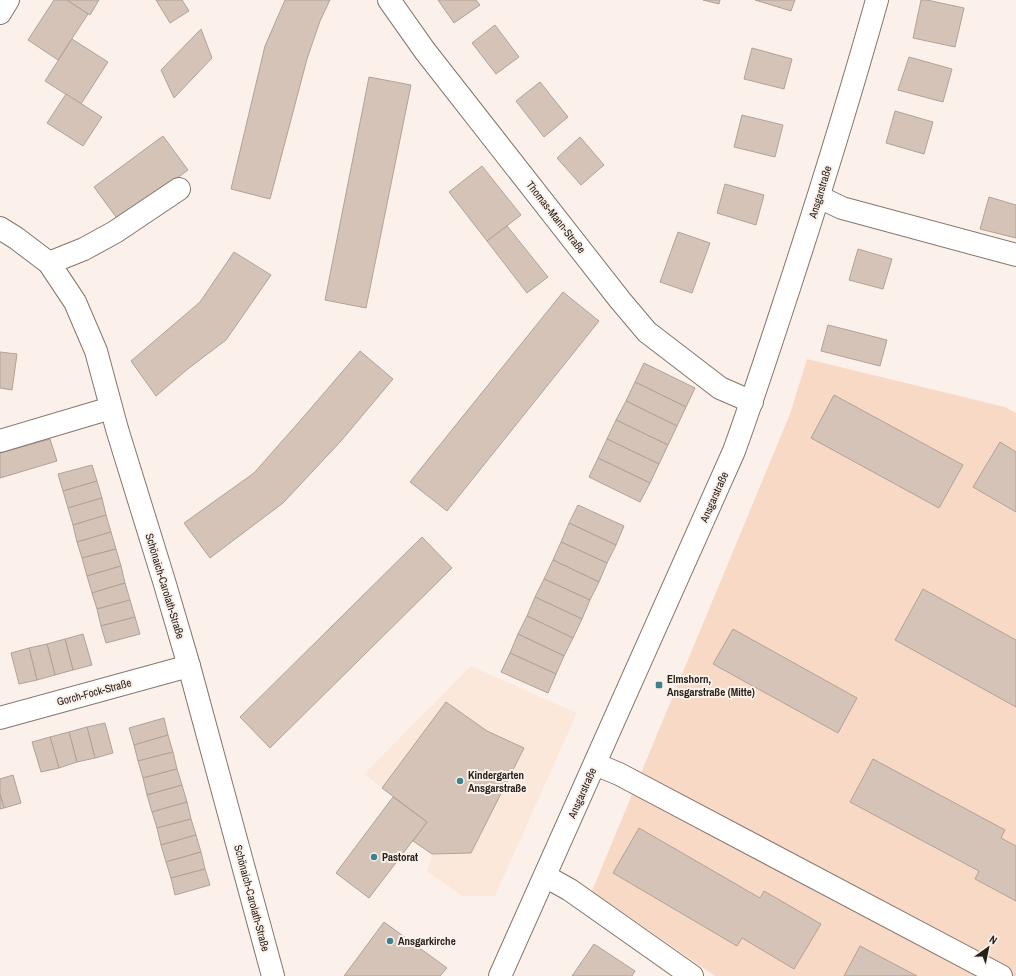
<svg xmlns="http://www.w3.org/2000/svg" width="1016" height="976" viewBox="0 0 1016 976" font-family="'Archivo Narrow',sans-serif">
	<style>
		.built { fill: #fce8db }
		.green { fill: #f8d9c5 }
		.building { fill: #d5c3b8; stroke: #b2a196 }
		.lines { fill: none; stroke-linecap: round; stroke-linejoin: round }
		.minor-casing { stroke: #86756b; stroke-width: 24 }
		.minor { stroke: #fff; stroke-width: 22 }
		.poi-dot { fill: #3c838b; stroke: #fcf1ea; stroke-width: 1.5 }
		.labels { text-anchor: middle; stroke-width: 4; stroke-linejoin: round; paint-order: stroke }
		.street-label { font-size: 11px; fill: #26201b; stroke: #fcf1ea }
		.poi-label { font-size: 11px; font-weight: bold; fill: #26201b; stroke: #fcf1ea; text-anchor: start }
	</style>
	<rect width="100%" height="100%" fill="#fcf1ea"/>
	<path class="built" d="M471 666 577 713 495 896H462L427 871 432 854 413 841 427 822 364 774Z"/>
	<path class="green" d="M807 359 1005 407 1016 413V976H715L592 891 790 414Z"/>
	<g class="building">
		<path d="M54 0H67L88 14 58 60 28 40Z"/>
		<path d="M67 0H99L90 15Z"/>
		<path d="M156 0H182L189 11 170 23Z"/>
		<path d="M285 0H330L320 21 307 59 270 199 231 189 265 46Z"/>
		<path d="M438 0H476L480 5 454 23Z"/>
		<path d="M703 0H720L719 4Z"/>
		<path d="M755 0H795L791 11Z"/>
		<path d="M921 0H927L964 8 955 47 913 38Z"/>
		<path d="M495 25 519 57 496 74 472 43Z"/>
		<path d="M201 29 212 58 174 98 161 70Z"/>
		<path d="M72 39 108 62 81 104 45 81Z"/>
		<path d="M752 48 792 59 784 89 744 79Z"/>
		<path d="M909 57 952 69 943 102 898 90Z"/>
		<path d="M369 77 411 85 366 308 325 300Z"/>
		<path d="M540 82 568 117 544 137 516 101Z"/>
		<path d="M66 94 102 117 83 146 47 123Z"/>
		<path d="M895 111 933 122 924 154 886 143Z"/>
		<path d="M742 115 783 125 775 157 734 147Z"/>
		<path d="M163 136 188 170 119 221 94 187Z"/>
		<path d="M580 137 604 165 581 185 557 158Z"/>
		<path d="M482 166 521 215 487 241 449 192Z"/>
		<path d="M725 184 764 195 756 225 717 213Z"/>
		<path d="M989 197 1016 205V238L980 229Z"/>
		<path d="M507 226 548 277 527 293 487 241Z"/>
		<path d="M678 232 710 243 692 293 660 282Z"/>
		<path d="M858 249 892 259 883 289 849 280Z"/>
		<path d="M234 252 271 275 226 340 189 368 156 396 131 361 200 302Z"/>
		<path d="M563 292 599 321 447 511 410 482Z"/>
		<path d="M828 325 887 340 880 366 821 351Z"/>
		<path d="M360 351 393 379 341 441 283 503 210 558 184 523 254 473 306 414Z"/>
		<path d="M0 352 17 354 12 390 0 388Z"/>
		<path d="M644 363 695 388 686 407 635 382Z"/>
		<path d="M635 382 686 407 677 426 626 401Z"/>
		<path d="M834 395 963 465 939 508 811 438Z"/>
		<path d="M626 401 677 426 668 445 616 420Z"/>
		<path d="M616 420 668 445 659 464 607 439Z"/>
		<path d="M50 439 57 461 0 478V453Z"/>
		<path d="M607 439 659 464 650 483 598 458Z"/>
		<path d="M1000 442 1016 452V512L973 487Z"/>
		<path d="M598 458 650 483 640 502 589 477Z"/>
		<path d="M92 465 97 481 63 491 58 474Z"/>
		<path d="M97 481 102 498 68 508 63 491Z"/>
		<path d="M102 498 106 515 73 525 68 508Z"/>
		<path d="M578 505 624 526 616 545 569 523Z"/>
		<path d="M106 515 111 532 77 542 73 525Z"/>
		<path d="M569 523 616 545 607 563 561 542Z"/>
		<path d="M111 532 116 549 82 558 77 542Z"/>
		<path d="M422 537 452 568 270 748 240 717Z"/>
		<path d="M561 542 607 563 599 582 553 560Z"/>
		<path d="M116 549 121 566 87 576 82 558Z"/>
		<path d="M553 560 599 582 590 600 544 579Z"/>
		<path d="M121 566 125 583 92 593 87 576Z"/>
		<path d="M544 579 590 600 582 619 535 597Z"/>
		<path d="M125 583 130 600 97 609 92 593Z"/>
		<path d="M923 589 1016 640V707L895 640Z"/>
		<path d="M535 597 582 619 573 638 527 616Z"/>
		<path d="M130 600 135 617 101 626 97 609Z"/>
		<path d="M527 616 573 638 564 656 518 634Z"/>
		<path d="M135 617 140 634 106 643 101 626Z"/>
		<path d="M733 629 857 698 838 733 713 664Z"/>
		<path d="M83 634 92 665 73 670 65 639Z"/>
		<path d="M518 634 564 656 556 674 510 653Z"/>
		<path d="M65 639 73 670 55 675 47 644Z"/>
		<path d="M47 644 55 675 37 680 29 648Z"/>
		<path d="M29 648 37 680 19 684 11 653Z"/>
		<path d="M510 653 556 674 548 693 501 672Z"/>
		<path d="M446 702 487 731 524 748 471 853 432 854 413 841 427 822 382 788Z"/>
		<path d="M164 718 168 735 134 745 129 728Z"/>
		<path d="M105 723 113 753 95 758 87 727Z"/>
		<path d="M87 727 95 758 77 762 69 732Z"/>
		<path d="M69 732 77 762 59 768 50 737Z"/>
		<path d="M168 735 173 752 138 761 134 745Z"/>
		<path d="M50 737 59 768 41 772 32 742Z"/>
		<path d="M173 752 177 769 143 778 138 761Z"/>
		<path d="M873 759 1005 830 1001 838 1016 846V901L975 879 979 871 850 802Z"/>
		<path d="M177 769 182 785 147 795 143 778Z"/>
		<path d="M13 775 21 803 4 808 0 794V779Z"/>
		<path d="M182 785 187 802 152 812 147 795Z"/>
		<path d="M0 794 4 808 0 809Z"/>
		<path d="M393 797 427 822 369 898 336 873Z"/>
		<path d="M187 802 191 819 157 828 152 812Z"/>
		<path d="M191 819 196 835 161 845 157 828Z"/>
		<path d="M639 828 760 898 764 891 821 924 794 969 742 938 737 946 613 873Z"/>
		<path d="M196 835 201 852 166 862 161 845Z"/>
		<path d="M201 852 205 869 171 878 166 862Z"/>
		<path d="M205 869 210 885 175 895 171 878Z"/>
		<path d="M384 922 447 968 440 976H344Z"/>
		<path d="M594 944 635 971 632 976H572Z"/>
		<path d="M860 946 896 965 917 976H844Z"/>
	</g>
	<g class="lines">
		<defs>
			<g id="minor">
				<path d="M389 0 425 51 620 300 647 332 720 388 752 402"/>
				<path d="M0 13 8 0"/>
				<path d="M819 197 842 208 1016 255"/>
				<path d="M0 228 16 238 49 263 75 302 96 351 117 429 164 581 189 666 273 976"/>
				<path d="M49 263 84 249 115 232 179 189"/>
				<path d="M0 441 111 408"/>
				<path d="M0 718 189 666"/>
				<path d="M595 764 619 774 1001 976"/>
				<path d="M545 876 570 890 692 976"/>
				<path d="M500 976 734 451C754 396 772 340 790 285 821 190 850 96 877 0"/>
			</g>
		</defs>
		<use href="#minor" class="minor-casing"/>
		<use href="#minor" class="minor"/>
	</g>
	<g class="poi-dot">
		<rect x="655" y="681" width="8" height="8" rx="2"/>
		<circle cx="460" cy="781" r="4"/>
		<circle cx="374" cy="857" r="4"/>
		<circle cx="390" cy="941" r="4"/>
	</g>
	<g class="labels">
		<g class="street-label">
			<text transform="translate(820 192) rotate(-73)" y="4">Ansgarstraße</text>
			<text transform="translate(556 217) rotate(52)" y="4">Thomas-Mann-Straße</text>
			<text transform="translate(714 497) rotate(-66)" y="4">Ansgarstraße</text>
			<text transform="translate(165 586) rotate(73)" y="4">Schönaich-Carolath-Straße</text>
			<text transform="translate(94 692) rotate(-15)" y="4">Gorch-Fock-Straße</text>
			<text transform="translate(582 793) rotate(-66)" y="4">Ansgarstraße</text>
			<text transform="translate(252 898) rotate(75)" y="4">Schönaich-Carolath-Straße</text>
		</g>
		<g class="poi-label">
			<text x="667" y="683">Elmshorn,<tspan x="667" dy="13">Ansgarstraße (Mitte)</tspan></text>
			<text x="468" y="779">Kindergarten<tspan x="468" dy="13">Ansgarstraße</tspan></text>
			<text x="382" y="861">Pastorat</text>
			<text x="398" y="945">Ansgarkirche</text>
		</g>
	</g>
	<g transform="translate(988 948) rotate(33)" stroke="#fcf1ea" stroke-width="3" paint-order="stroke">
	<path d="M0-3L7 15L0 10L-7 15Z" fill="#26201b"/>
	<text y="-6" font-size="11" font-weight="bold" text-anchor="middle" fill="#26201b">N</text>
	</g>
</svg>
